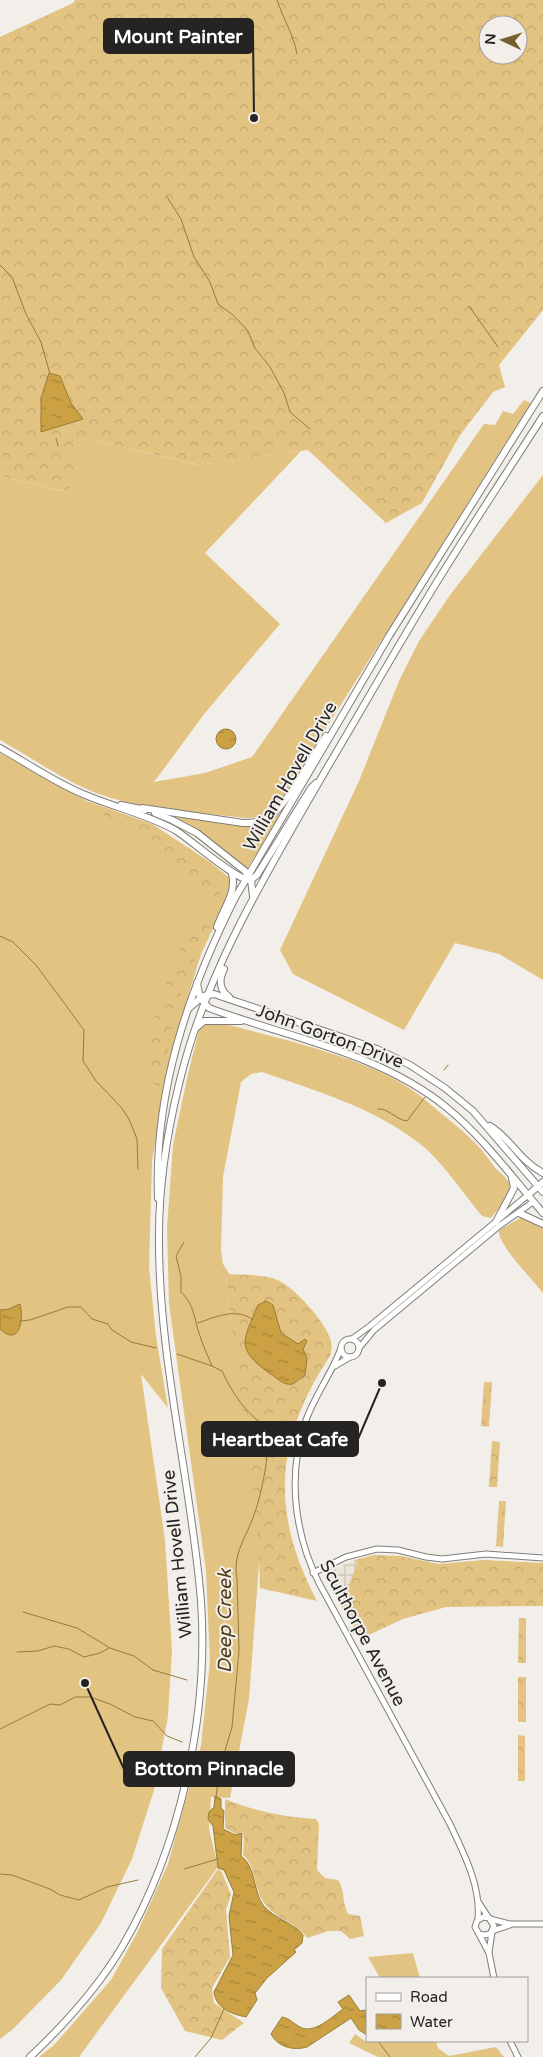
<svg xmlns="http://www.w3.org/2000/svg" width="543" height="2057" viewBox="0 0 543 2057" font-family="'Varela Round',sans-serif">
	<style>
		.industrial { fill: url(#industrial-grid) }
		.grass { fill: #e2c382 }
		.forest { fill: url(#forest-crowns); fill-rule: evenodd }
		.water { fill: url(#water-ripples); stroke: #997c39 }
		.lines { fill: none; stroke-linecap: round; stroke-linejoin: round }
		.stream { stroke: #997c39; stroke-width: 1 }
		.minor-casing { stroke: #807e79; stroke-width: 7 }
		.major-casing { stroke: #807e79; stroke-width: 8 }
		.minor { stroke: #fff; stroke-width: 5 }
		.major { stroke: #fff; stroke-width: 6 }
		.labels { text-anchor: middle; stroke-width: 4; stroke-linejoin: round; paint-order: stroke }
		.street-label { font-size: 18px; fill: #252422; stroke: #f2efea }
		.water-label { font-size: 19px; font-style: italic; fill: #4a3911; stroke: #f2efea }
		.leader { fill: none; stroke: #252422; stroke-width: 2 }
		.callout-dot { fill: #252422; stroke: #f2efea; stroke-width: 2 }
		.callout { fill: #252422; stroke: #252422; stroke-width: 2 }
		.callout-label { font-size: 19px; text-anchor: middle; font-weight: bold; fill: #fff }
	</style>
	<defs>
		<pattern id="industrial-grid" width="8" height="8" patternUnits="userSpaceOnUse" patternTransform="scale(1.25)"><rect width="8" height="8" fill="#ebe5d9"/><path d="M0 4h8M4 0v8" fill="none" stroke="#c9c4ba"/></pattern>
		<pattern id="forest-crowns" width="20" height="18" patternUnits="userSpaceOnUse" patternTransform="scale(1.25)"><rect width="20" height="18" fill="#e2c382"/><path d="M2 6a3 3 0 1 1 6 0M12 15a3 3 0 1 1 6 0" fill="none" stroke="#c2a770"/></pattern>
		<pattern id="water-ripples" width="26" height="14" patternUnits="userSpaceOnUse" patternTransform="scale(1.25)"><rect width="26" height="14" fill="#cba143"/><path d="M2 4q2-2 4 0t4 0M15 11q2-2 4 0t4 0" fill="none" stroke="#a58338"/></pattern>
	</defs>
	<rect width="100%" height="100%" fill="#f2efea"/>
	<path class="industrial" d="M355 1560 357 1564 341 1605 326 1576 327 1572Z"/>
	<g class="grass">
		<path d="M524 400 531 403 279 803C268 815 261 818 245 818 201 812 146 810 105 796 68 784 34 759 0 740V476L67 492 80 438H83L199 465 301 451 205 553 280 624 205 713 154 782 205 773 252 757 484 424 495 425 503 411 513 414Z"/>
		<path d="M543 475V980L499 954 455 943 404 1030 293 974 280 950 359 781 399 681 419 641 450 595Z"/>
		<path d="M0 753 87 801 152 824 210 862 230 878 229 895 201 954 171 1052 152 1161 149 1267 156 1336 168 1408 141 1374 165 1540 172 1651 168 1716 154 1790 132 1859 101 1923 61 1980 12 2030 0 2039Z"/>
		<path d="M279 814 280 815 247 869 203 835 175 817 255 825 270 820Z"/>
		<path d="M211 1023C232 1024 250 1031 271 1036 310 1046 373 1064 406 1086 419 1094 431 1105 442 1114 462 1130 479 1144 493 1165 498 1173 511 1178 510 1189 508 1200 497 1210 491 1218L482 1216C463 1193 442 1161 419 1143 373 1107 316 1091 262 1072L251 1074 241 1082 223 1177 221 1250 223 1264 230 1275H226L231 1322 264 1496 249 1699 230 1798 211 1797 209 1829 218 1867 79 2057H39L54 2045 111 1980 137 1933 168 1864 201 1745 210 1661 206 1571 169 1304 167 1228 173 1145 188 1074 199 1030 202 1025Z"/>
		<path d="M522 1217 543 1228V1293C534 1281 496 1243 499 1230Z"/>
		<path d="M413 1953 420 1978H380L368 1957Z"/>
		<path d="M355 2034 368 2043 370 2041H436L438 2048 449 2056 496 2047 504 2057H378L349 2043Z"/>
	</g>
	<g class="forest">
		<path d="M75 0H543V310L499 365 505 387 493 392 460 435 422 503 386 523 308 450 200 465 83 438 80 439 68 492 0 476V37L73 3ZM488 25H518V55H488Z"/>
		<path d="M112 811 127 816 189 848 219 879 221 904 201 897 197 886 183 878 167 863 165 850 161 845 159 852 153 853 130 826 103 820 104 812Z"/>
		<path d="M212 914V922L185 980 173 1024 163 1077 160 1086 156 1089 150 1064 147 1041 163 991 191 920Z"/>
		<path d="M226 1274C242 1275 260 1274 275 1279 293 1285 326 1322 331 1341 332 1346 332 1350 330 1356 275 1439 270 1512 317 1601L260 1588C258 1482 235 1379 226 1274Z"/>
		<path d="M484 1382H492L489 1427 481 1426Z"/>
		<path d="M492 1441 500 1442 497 1487H489Z"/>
		<path d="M499 1501H506L503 1547 496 1546Z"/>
		<path d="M374 1555 400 1556 439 1564 484 1560 543 1563V1606L446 1607 403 1619 362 1638 359 1636 341 1605 357 1564 355 1560Z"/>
		<path d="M519 1618H526V1663H518Z"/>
		<rect x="518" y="1677" width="8" height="45"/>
		<path d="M518 1735 525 1736V1781H518Z"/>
		<path d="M225 1799C254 1811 285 1817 316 1819L319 1824 317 1870 325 1878 338 1880C345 1890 342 1903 348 1914L360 1916 364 1936 350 1939 341 1931H328L307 1938C297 1923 276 1919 265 1904 253 1889 257 1867 243 1855L244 1838 243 1832 236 1834 225 1828Z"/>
		<path d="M218 1869 222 1872 231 1895 226 1910 230 1957 212 1988 214 2003 244 2023 222 2040 185 2031 161 1988 162 1949Z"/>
	</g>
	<g class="water">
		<path d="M49 373 60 376 71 403 83 419 41 432V398Z"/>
		<circle cx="226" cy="739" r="10"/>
		<path d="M266 1301 273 1305 281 1333 298 1344 305 1339 307 1341 303 1349 307 1358 305 1375 293 1384C283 1386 278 1378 269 1373 235 1348 243 1341 258 1305Z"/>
		<path d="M20 1304C24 1318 20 1348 0 1329V1310L9 1309Z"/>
		<path d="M215 1796 221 1799V1808L224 1811 223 1829 235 1835 242 1833 241 1856C256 1866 253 1891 263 1905 273 1918 297 1925 303 1935L302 1943 294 1950 296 1952 267 1978 255 1993 257 2000 246 2017C232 2014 216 2009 214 1992L233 1955 229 1916 234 1892 224 1870 218 1868 213 1826 208 1819 209 1812 214 1807Z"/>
		<path d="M349 1995 360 2011 365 2010 367 2035 359 2030 351 2018 307 2047C293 2051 278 2047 271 2034L282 2017C289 2018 294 2024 300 2027 313 2035 332 2017 343 2009L338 2002Z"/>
	</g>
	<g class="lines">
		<g class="stream">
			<path d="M277 0C283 18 294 36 297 54"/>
			<path d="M167 197 181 219 194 257 210 282 218 304 233 315 248 331 255 348 270 367 284 393 290 412 310 429"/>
			<path d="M0 265 12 277 26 314 41 342 50 374"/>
			<path d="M469 306 498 347"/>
			<path d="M56 438 58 446"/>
			<path d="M0 936 13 942 36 965 84 1030 83 1061 96 1081 121 1107 129 1119 137 1139 138 1169"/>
			<path d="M444 1070 448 1065"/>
			<path d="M378 1109C387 1107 396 1120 407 1121L425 1097"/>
			<path d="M184 1242 176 1256 181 1276V1292C195 1305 194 1320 200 1336 203 1346 208 1356 212 1366L222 1371C232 1393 247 1416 269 1428L271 1434C266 1442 268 1448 267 1457 265 1474 260 1499 254 1515 247 1536 232 1554 237 1578L239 1650 237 1673 232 1727 219 1771 216 1798"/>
			<path d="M20 1321 30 1320 68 1307H81L92 1319 108 1324 112 1330 131 1342 156 1348"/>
			<path d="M198 1323C215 1317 237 1307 253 1320"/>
			<path d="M177 1354 212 1366"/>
			<path d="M23 1612 77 1628 110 1648 134 1656 153 1670 187 1680"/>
			<path d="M17 1652 38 1651 54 1646 69 1649 84 1657 100 1653 109 1648"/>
			<path d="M0 1729 50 1704 60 1705 75 1697H90L110 1704 135 1717 153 1721 167 1736 182 1742"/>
			<path d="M184 1869 218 1859"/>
			<path d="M0 1874 12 1875 50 1889 60 1895 79 1900 107 1887 138 1880"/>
			<path d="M378 2041 390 2057"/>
			<path d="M195 2057 211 2038 224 2009"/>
		</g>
		<defs>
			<g id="minor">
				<circle cx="350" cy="1348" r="9"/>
				<path d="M352 1339 370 1326 528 1195"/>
				<path d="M341 1348C332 1373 315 1395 306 1420 287 1474 294 1533 319 1583L450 1824C464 1854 481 1886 478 1919"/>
				<path d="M359 1348 374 1330 499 1226 533 1202"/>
				<path d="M335 1366 350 1357"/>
				<path d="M313 1573 346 1557 377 1549 398 1550 426 1557 442 1559 486 1554 543 1558"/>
				<path d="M479 1903 494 1926 490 1934 484 1935 479 1934 475 1927 477 1921 483 1917 489 1918"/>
				<path d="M490 1919 510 1924H543"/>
				<path d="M492 1931 510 1925"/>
				<path d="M479 1934 489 1953 494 1978"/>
				<path d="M489 1952 492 1932"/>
				<path d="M510 2041 518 2057"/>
			</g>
			<g id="major">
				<path d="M0 748C27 763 54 782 83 794 113 807 146 814 175 830 190 839 237 881 250 880"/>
				<path d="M121 805 145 810"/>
				<path d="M142 808 243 823C251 823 259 823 266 819 283 812 314 754 326 736"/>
				<path d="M155 813 172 820 197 833 245 871 251 880 253 896"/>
				<path d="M251 880 257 875 311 788 316 783"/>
				<path d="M217 927C223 909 237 893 232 874"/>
				<path d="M224 969C219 979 219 990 229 997"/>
				<path d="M197 983 200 998 209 1008C289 1038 378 1052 446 1107 483 1137 512 1177 543 1213"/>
				<path d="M188 1009 203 996 214 994 377 1049 410 1065 445 1088 473 1111 543 1192"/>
				<path d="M197 1027 204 1021H241"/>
				<path d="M490 1126C511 1139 520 1161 543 1173"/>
				<path d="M528 1195 543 1182"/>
				<path d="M158 1198C154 1091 188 992 235 898L389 636 543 391"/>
				<path d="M519 1213 543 1224"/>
				<path d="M496 1222 514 1188 512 1178"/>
				<path d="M30 2057C65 2024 97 1989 122 1947 180 1848 209 1716 201 1601 191 1479 158 1358 159 1235 159 1185 167 1133 179 1084 206 970 269 869 327 768 362 709 396 649 432 590 468 531 506 474 543 416"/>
			</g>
		</defs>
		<use href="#minor" class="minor-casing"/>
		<use href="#major" class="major-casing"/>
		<use href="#minor" class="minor"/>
		<use href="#major" class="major"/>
	</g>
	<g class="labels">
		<g class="street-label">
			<text transform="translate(290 776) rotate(-60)" y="6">William Hovell Drive</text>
			<text transform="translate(330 1036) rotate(20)" y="6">John Gorton Drive</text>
			<text transform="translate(177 1554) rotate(-96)" y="6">William Hovell Drive</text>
			<text transform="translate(363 1633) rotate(62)" y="6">Sculthorpe Avenue</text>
		</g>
		<g class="water-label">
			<text transform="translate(224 1621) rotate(-90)" y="7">Deep Creek</text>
		</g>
	</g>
	<path class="leader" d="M254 118L253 36M382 1383L358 1439M85 1683L124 1769"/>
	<g class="callout-dot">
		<circle cx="254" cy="118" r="5"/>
		<circle cx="382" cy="1383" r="5"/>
		<circle cx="85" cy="1683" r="5"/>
	</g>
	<g class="callout">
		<rect x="104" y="19" width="149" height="34" rx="5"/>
		<rect x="202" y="1422" width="156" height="34" rx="5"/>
		<rect x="124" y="1752" width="170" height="34" rx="5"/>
	</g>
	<g class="callout-label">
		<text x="178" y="43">Mount Painter</text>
		<text x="280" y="1446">Heartbeat Cafe</text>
		<text x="209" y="1775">Bottom Pinnacle</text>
	</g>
	<rect x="366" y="1977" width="162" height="65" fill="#f2efea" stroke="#a09e9a"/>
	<rect x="376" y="1993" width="25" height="8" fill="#ffffff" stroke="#a09e9a"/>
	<text x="410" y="2002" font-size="15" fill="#252422">Road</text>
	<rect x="376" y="2014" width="25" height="15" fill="url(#water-ripples)" stroke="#a09e9a"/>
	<text x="410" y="2027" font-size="15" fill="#252422">Water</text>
	<g transform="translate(503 40) rotate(274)"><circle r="24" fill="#f2efea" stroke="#a09e9a"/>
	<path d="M0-4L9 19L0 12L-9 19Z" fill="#755f2f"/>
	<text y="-8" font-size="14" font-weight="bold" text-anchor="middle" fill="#252422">N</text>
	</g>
</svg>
